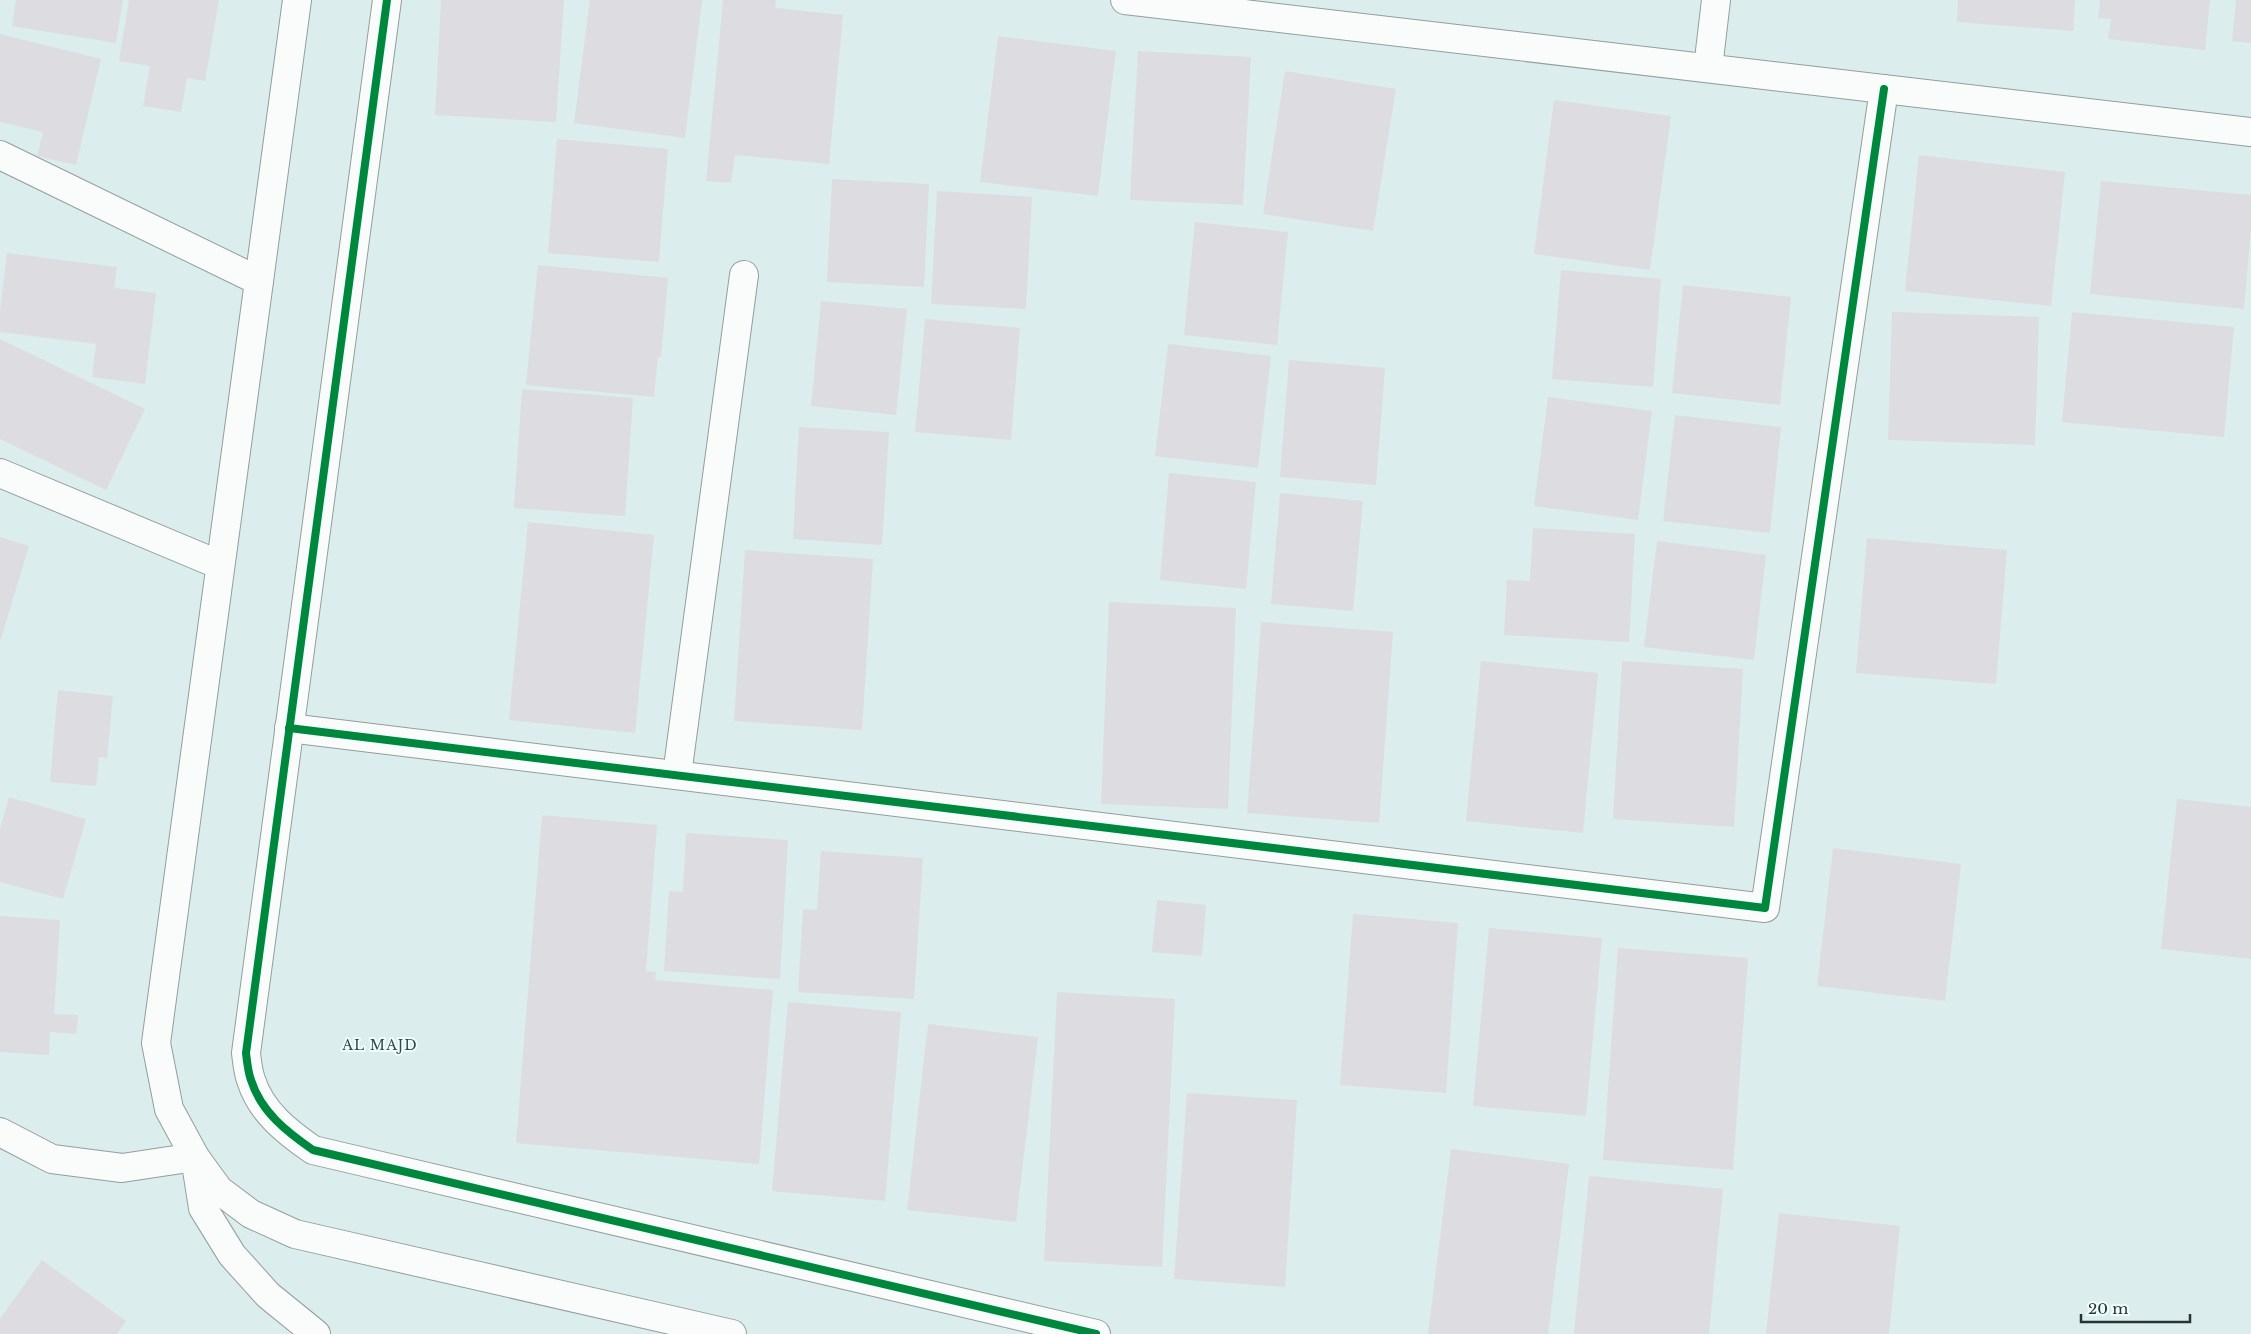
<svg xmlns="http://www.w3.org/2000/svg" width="2251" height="1334" viewBox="0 0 2251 1334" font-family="'Libre Baskerville',serif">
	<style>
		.building { fill: #dddde1 }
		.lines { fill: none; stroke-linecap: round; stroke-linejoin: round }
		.minor-casing { stroke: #919f9e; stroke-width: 30 }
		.minor { stroke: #fafcfc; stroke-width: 28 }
		.cycleway-casing { stroke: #f0fefd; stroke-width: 11 }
		.cycleway { stroke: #00873e; stroke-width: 8 }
		.labels { text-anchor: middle; stroke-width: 4; stroke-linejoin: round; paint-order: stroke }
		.neighbourhood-label { font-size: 14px; letter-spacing: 1px; fill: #2d4b4a; stroke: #f0fefd }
	</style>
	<rect width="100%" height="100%" fill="#dbedec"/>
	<g class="building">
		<path d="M16 0H123L116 43 12 26Z"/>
		<path d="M129 0H219L205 81 187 78 181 112 143 106 150 66 119 61Z"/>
		<path d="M441 0H564L556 122 435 115Z"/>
		<path d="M590 0H702L685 138 574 123Z"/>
		<path d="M723 0H776L775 8 843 15 829 164 735 155 731 183 706 181Z"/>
		<path d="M1958 0H2075L2073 31 1957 22Z"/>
		<path d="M2100 0H2210L2205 50 2108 39 2111 19 2098 18Z"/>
		<path d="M2236 0H2251V43L2232 41Z"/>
		<path d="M0 34 101 59 76 165 37 156 43 132 0 122Z"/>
		<path d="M998 36 1116 51 1098 196 980 182Z"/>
		<path d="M1138 51 1251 57 1243 205 1130 200Z"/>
		<path d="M1285 71 1396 89 1373 231 1263 214Z"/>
		<path d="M1554 100 1671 116 1650 270 1534 254Z"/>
		<path d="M557 139 668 149 659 262 548 253Z"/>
		<path d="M1919 155 2065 172 2051 306 1905 291Z"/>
		<path d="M832 179 929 184 924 287 827 282Z"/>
		<path d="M2101 181 2251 195V228L2244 309 2090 294Z"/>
		<path d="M937 191 1032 197 1026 309 931 304Z"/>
		<path d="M1195 222 1288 232 1277 345 1184 335Z"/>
		<path d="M7 253 117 267 114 288 156 293 145 384 92 377 96 344 0 332V312Z"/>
		<path d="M538 265 668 278 661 357H658L654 397 526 385Z"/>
		<path d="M1561 270 1661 279 1653 387 1552 379Z"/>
		<path d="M1683 285 1791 297 1780 405 1672 393Z"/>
		<path d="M821 301 907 309 896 415 811 406Z"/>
		<path d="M1892 312 2039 317 2035 445 1888 440Z"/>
		<path d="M2072 312 2234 327 2224 437 2062 422Z"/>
		<path d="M925 319 1020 328 1011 440 915 432Z"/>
		<path d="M0 339 145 409 106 490 0 439Z"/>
		<path d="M1168 344 1271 356 1258 468 1155 456Z"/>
		<path d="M1289 360 1385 368 1376 485 1280 477Z"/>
		<path d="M522 389 633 398 625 516 514 508Z"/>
		<path d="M1548 397 1652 411 1638 520 1534 506Z"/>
		<path d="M1675 415 1781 427 1770 533 1663 521Z"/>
		<path d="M799 427 889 432 882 545 793 539Z"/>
		<path d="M1169 473 1256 482 1246 589 1160 580Z"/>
		<path d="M1280 493 1363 501 1353 611 1271 604Z"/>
		<path d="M528 522 654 535 635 733 509 720Z"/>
		<path d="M1533 528 1635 534 1629 642 1504 635 1507 580 1530 581Z"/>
		<path d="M0 537 29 546 0 642Z"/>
		<path d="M1867 538 2007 550 1996 684 1856 673Z"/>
		<path d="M1657 541 1766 555 1754 660 1644 647Z"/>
		<path d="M745 550 873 559 862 730 734 721Z"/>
		<path d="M1109 602 1236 608 1228 809 1101 804Z"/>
		<path d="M1261 622 1393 632 1379 823 1247 813Z"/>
		<path d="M1481 661 1598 673 1583 833 1466 821Z"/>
		<path d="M1622 661 1743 669 1734 827 1613 819Z"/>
		<path d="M58 690 113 696 107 758 99 757 96 786 50 782Z"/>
		<path d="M9 797 86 819 63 899 0 882V829Z"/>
		<path d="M2177 799 2251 807V959L2161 949Z"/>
		<path d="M542 815 657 825 646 971 656 972 655 980 773 990 759 1164 516 1143Z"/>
		<path d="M686 833 788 840 780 979 664 971 669 891 683 892Z"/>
		<path d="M1833 848 1961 864 1945 1001 1817 986Z"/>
		<path d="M821 851 923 858 914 999 798 992 803 909 817 910Z"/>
		<path d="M1157 900 1206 905 1202 956 1152 952Z"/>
		<path d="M1353 914 1458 923 1446 1093 1340 1085Z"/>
		<path d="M0 916 60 920 54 1014 78 1015 76 1034 50 1032 49 1055 0 1052Z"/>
		<path d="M1489 928 1602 938 1586 1116 1473 1106Z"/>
		<path d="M1618 948 1748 958 1733 1170 1603 1160Z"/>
		<path d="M1057 992 1175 999 1162 1267 1044 1261Z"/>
		<path d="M788 1002 901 1012 885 1201 772 1191Z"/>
		<path d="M928 1024 1038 1037 1016 1222 907 1210Z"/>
		<path d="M1187 1093 1297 1100 1285 1287 1174 1279Z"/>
		<path d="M1451 1149 1569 1164 1548 1334H1428Z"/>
		<path d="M1589 1176 1723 1189 1709 1334H1574Z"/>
		<path d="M1779 1213 1900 1226 1889 1334H1766Z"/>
		<path d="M42 1260 126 1321 117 1334H0V1319Z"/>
	</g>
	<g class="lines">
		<defs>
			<g id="minor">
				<path d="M297 0 156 1043 169 1109 195 1157 219 1190 251 1214 295 1234 732 1334"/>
				<path d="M387 0 246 1053C247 1062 248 1072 251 1080 261 1112 287 1132 313 1150L1096 1334"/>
				<path d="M1125 0 2251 132"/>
				<path d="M1708 68 1716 0"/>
				<path d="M0 155 259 281"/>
				<path d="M0 473 220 565"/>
				<path d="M289 728 1765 908 1884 89"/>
				<path d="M677 775 744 275"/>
				<path d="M0 1132 52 1159 122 1168 195 1157 203 1208 232 1255 268 1295 316 1334"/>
			</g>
		</defs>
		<use href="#minor" class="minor-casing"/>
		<use href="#minor" class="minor"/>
		<defs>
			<g id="cycleway">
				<path d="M387 0 246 1053C247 1062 248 1072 251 1080 261 1112 287 1132 313 1150L1096 1334"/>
				<path d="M289 728 1765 908 1884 89"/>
			</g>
		</defs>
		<use href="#cycleway" class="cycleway-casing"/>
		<use href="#cycleway" class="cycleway"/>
	</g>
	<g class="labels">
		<g class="neighbourhood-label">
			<text x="380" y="1050">AL MAJD</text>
		</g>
	</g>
	<path d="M2081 1314v8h109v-8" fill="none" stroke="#273434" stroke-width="2.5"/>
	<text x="2088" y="1314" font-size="15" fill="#273434" stroke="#f0fefd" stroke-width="4" paint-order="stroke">20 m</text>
</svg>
